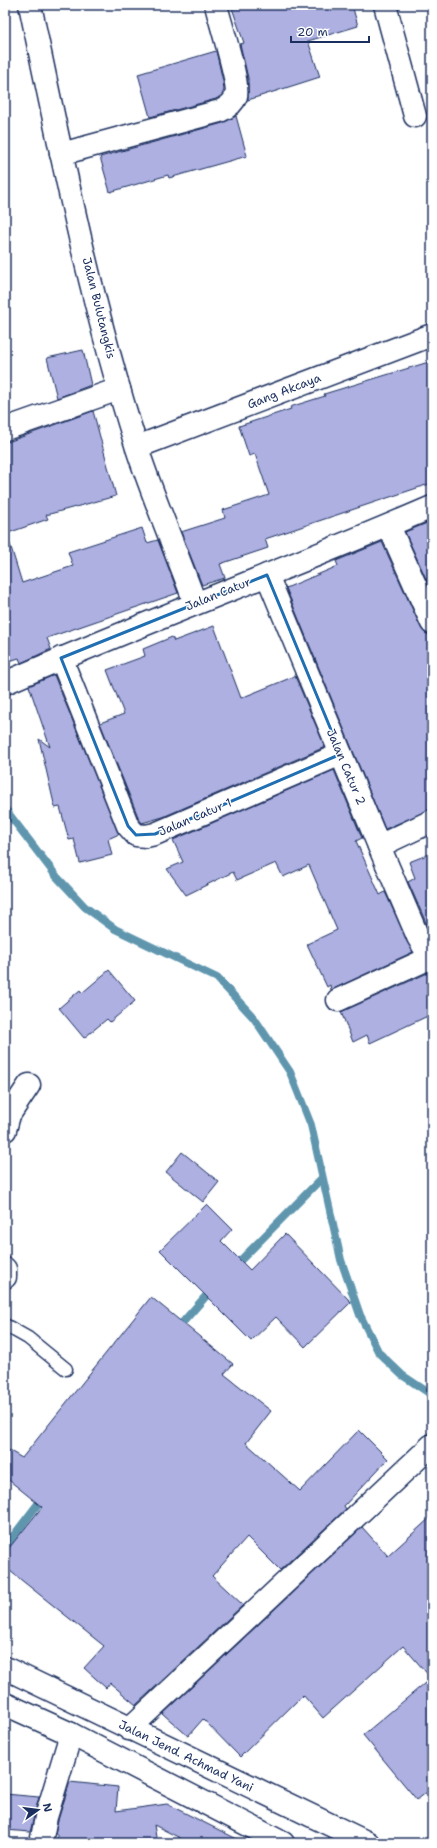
<svg xmlns="http://www.w3.org/2000/svg" width="437" height="1848" viewBox="0 0 437 1848" font-family="'Shantell Sans',sans-serif">
	<style>
		.lines { fill: none; stroke-linecap: round; stroke-linejoin: round }
		.stream { stroke: #5e96ae; stroke-width: 8 }
		.building { fill: #adb0e1; stroke: #1b2f5e }
		.service-casing { stroke: #1b2f5e; stroke-width: 15 }
		.minor-casing { stroke: #1b2f5e; stroke-width: 25 }
		.tertiary-casing { stroke: #1b2f5e; stroke-width: 25 }
		.service { stroke: #fff; stroke-width: 12 }
		.minor { stroke: #fff; stroke-width: 22 }
		.tertiary { stroke: #fff; stroke-width: 22 }
		.marked { fill: none; stroke: #1f6fb2; stroke-width: 3; stroke-linejoin: round }
		.labels { text-anchor: middle; stroke-width: 3; stroke-linejoin: round; paint-order: stroke }
		.street-label { font-size: 12px; fill: #1b2f5e; stroke: #fff }
	</style>
	<rect width="100%" height="100%" fill="#fff"/>
	<filter id="ink" filterUnits="userSpaceOnUse"><feTurbulence type="fractalNoise" baseFrequency=".025" numOctaves="2"/><feDisplacementMap in="SourceGraphic" scale="8" xChannelSelector="R" yChannelSelector="G"/><feConvolveMatrix kernelMatrix="1 2 1 2 8 2 1 2 1" color-interpolation-filters="sRGB"/></filter>
	<g filter="url(#ink)">
		<g class="lines">
			<g class="stream">
				<path d="M5 809 57 877 85 907 115 929 217 978 254 1018 290 1072 311 1125 341 1260 360 1315 379 1353 402 1375 432 1395"/>
				<path d="M233 1268 322 1178"/>
				<path d="M176 1330 213 1288"/>
				<path d="M5 1547 44 1496"/>
			</g>
		</g>
		<g class="building">
			<path d="M231 5H352L358 26 308 41 320 77 248 100V78L240 44 244 43Z"/>
			<path d="M216 51 223 81 224 90 222 95 216 99 150 117 138 74Z"/>
			<path d="M236 116 247 156 169 178 168 175 110 192 100 157 223 123Z"/>
			<path d="M83 350 91 385 57 398 47 358Z"/>
			<path d="M432 361V483L265 539 268 548 220 564 225 578 202 585 181 532 225 518 223 510 269 495 255 454 249 456 239 426 291 409 290 407 325 396 324 394Z"/>
			<path d="M93 411 116 496 46 515 48 519 5 534V443Z"/>
			<path d="M432 521V592L405 532Z"/>
			<path d="M142 528 147 543 158 540 178 593 47 638 51 649 21 663 19 658 9 661 5 649V545L10 544 22 583 73 566 68 552Z"/>
			<path d="M382 542 421 628 425 633 432 635V809L385 829 286 588 338 566 336 561Z"/>
			<path d="M214 626 241 698 295 676 325 747 163 817 142 823 139 819 100 723 124 714 107 670 145 656 143 649 172 637 174 641Z"/>
			<path d="M54 675 119 834 108 839 112 855 80 863 74 839 69 840 60 807 55 808 39 739 50 747 29 686Z"/>
			<path d="M334 770 362 838 356 841 380 895 385 892 413 952 331 990 330 985 327 987 307 944 337 930 309 865 283 877 276 863 237 880 233 872 186 895 167 869 183 862 173 840Z"/>
			<path d="M432 853V936L408 882 415 878 409 862Z"/>
			<path d="M109 970 135 1001 110 1022 107 1019 84 1038 59 1008 80 990 82 993Z"/>
			<path d="M432 971V1014L370 1043 367 1035 353 1042 341 1012Z"/>
			<path d="M182 1152 219 1182 203 1202 166 1172Z"/>
			<path d="M207 1204 232 1229 221 1241 250 1270 285 1234 351 1302 305 1347 276 1317 251 1341 160 1250Z"/>
			<path d="M151 1297 233 1364 224 1374 271 1411 246 1443 300 1491 359 1430 388 1459 344 1506 346 1509 280 1570 247 1537 212 1576 243 1605 136 1705 110 1683 106 1688 84 1668 104 1646 5 1567V1553L42 1507 5 1477V1448L22 1458Z"/>
			<path d="M432 1516V1788L417 1800 363 1735 431 1678 403 1646 323 1718 303 1695 240 1757 203 1719 188 1736 163 1714 362 1527 388 1556Z"/>
			<path d="M70 1782 118 1787 116 1811 167 1804 245 1843H190L154 1825 157 1843H57V1834H55L58 1820Z"/>
			<path d="M5 1794 39 1797 30 1832 5 1830Z"/>
		</g>
		<g class="lines">
			<defs>
				<path id="service" d="M5 1325 28 1338 66 1369"/>
				<g id="minor">
					<path d="M30 5C61 152 90 301 136 445 153 498 176 550 195 603"/>
					<path d="M385 5 415 116"/>
					<path d="M61 154 220 111C227 108 233 104 236 96 240 84 220 22 216 5"/>
					<path d="M5 429 119 389"/>
					<path d="M137 447 432 335"/>
					<path d="M389 526 432 623"/>
					<path d="M267 575 379 846 418 937 430 957"/>
					<path d="M61 658 128 826 136 835 146 836 155 834 341 754"/>
					<path d="M5 683C146 621 291 568 432 507"/>
					<path d="M379 846 432 821"/>
					<path d="M338 1000 432 957"/>
					<path d="M5 1130 9 1115 29 1085"/>
					<path d="M5 1269V1277"/>
					<path d="M129 1729 432 1445"/>
					<path d="M41 1843 46 1817 71 1734"/>
				</g>
				<g id="tertiary">
					<path d="M5 1668 368 1843"/>
					<path d="M5 1704 71 1734 283 1843"/>
				</g>
			</defs>
			<use href="#service" class="service-casing"/>
			<use href="#minor" class="minor-casing"/>
			<use href="#tertiary" class="tertiary-casing"/>
			<use href="#service" class="service"/>
			<use href="#minor" class="minor"/>
			<use href="#tertiary" class="tertiary"/>
		</g>
	</g>
	<path class="marked" d="M267 575 341 754 155 834 136 835 128 826 61 658Z"/>
	<g class="labels">
		<g class="street-label">
			<text transform="translate(99 308) rotate(76)" y="4">Jalan Bulutangkis</text>
			<text transform="translate(284 391) rotate(-21)" y="4">Gang Akcaya</text>
			<text transform="translate(218 594) rotate(-22)" y="4">Jalan Catur</text>
			<text transform="translate(346 767) rotate(67)" y="4">Jalan Catur 2</text>
			<text transform="translate(195 817) rotate(-23)" y="4">Jalan Catur 1</text>
			<text transform="translate(186 1756) rotate(26)" y="4">Jalan Jend. Achmad Yani</text>
		</g>
	</g>
	<rect width="437" height="1848" fill="none" stroke="#fff" stroke-width="20"/>
	<rect x="10" y="10" width="417" height="1828" fill="none" stroke="#1b2f5e" stroke-width="1.5" filter="url(#ink)"/>
	<g transform="translate(38 1810) rotate(76)" stroke="#ffffff" stroke-width="3" paint-order="stroke">
	<path d="M0-3L7 15L0 10L-7 15Z" fill="#1b2f5e"/>
	<text y="-6" font-size="11" font-weight="bold" text-anchor="middle" fill="#1b2f5e">N</text>
	</g>
	<path d="M291 36v6h78v-6" fill="none" stroke="#1b2f5e" stroke-width="2"/>
	<text x="297" y="36" font-size="12" fill="#1b2f5e" stroke="#ffffff" stroke-width="3" paint-order="stroke">20 m</text>
</svg>
